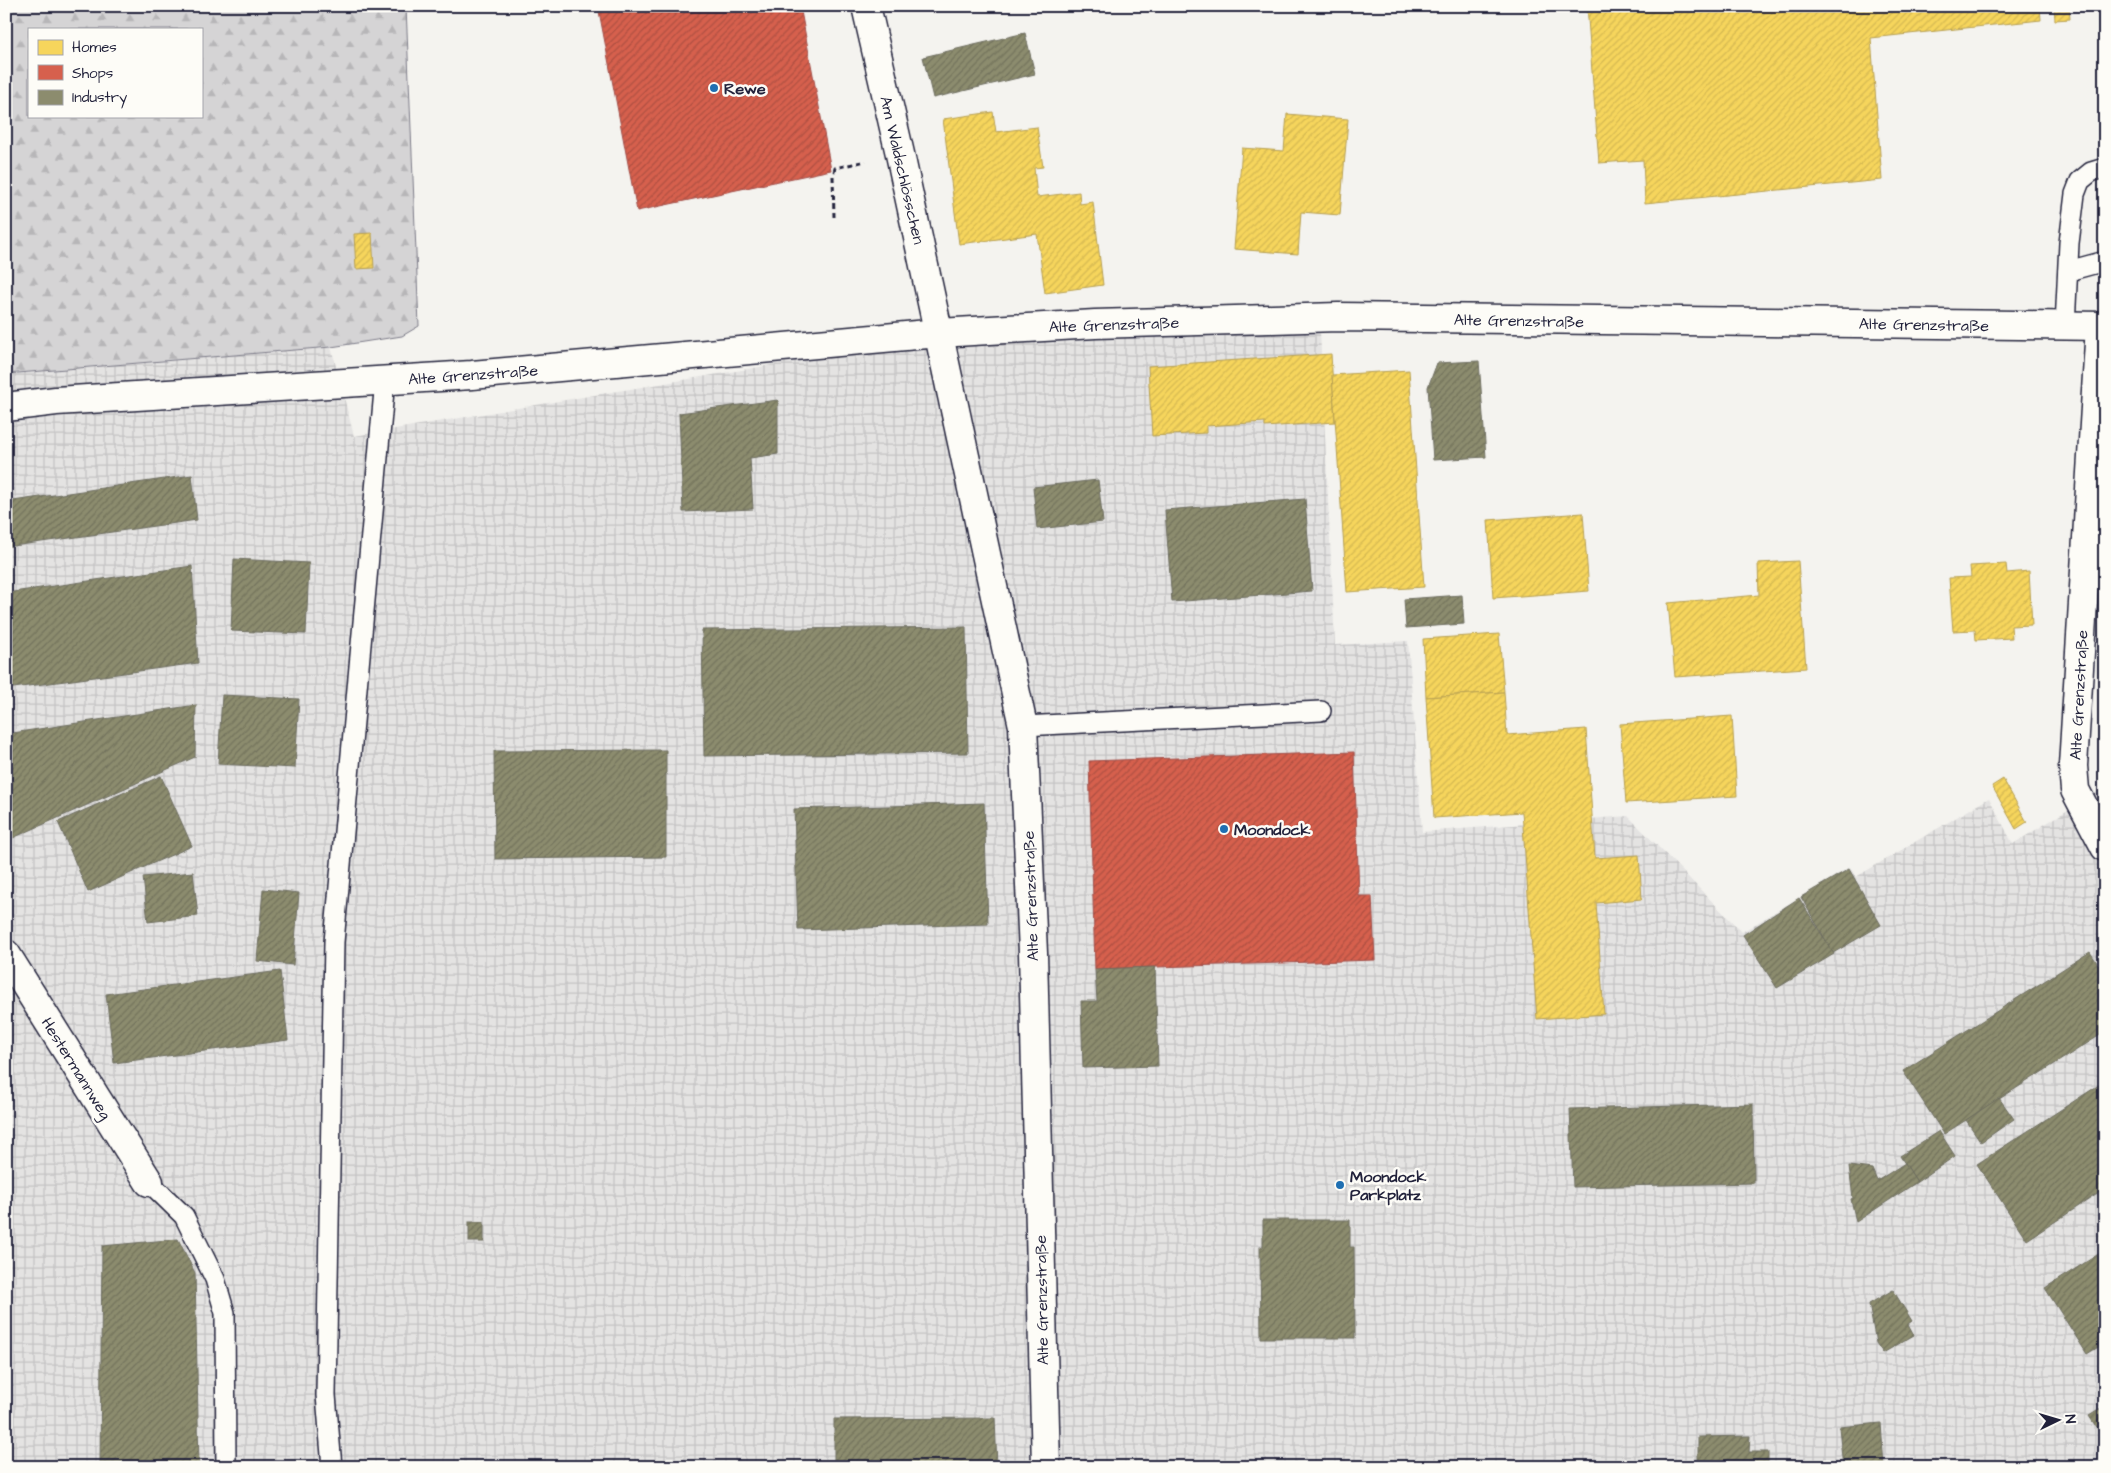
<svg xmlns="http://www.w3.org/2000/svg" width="2111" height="1473" viewBox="0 0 2111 1473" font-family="'Architects Daughter',sans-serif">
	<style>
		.industrial { fill: url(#industrial-grid) }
		.forest { fill: url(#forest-firs); stroke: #7c7b88; fill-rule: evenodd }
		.homes { fill: url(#homes-hatch); stroke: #b69f52 }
		.shops { fill: url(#shops-hatch); stroke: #a04d48 }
		.industry { fill: url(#industry-hatch); stroke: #6c6c5f }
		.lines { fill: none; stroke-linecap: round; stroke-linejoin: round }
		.service-casing { stroke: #22223b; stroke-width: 22 }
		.minor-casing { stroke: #22223b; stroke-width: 31 }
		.tertiary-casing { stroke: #22223b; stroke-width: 31 }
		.path { stroke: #22223b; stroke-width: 3; stroke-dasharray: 5 4; stroke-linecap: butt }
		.service { stroke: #fdfcf7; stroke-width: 19 }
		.minor { stroke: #fdfcf7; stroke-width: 28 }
		.tertiary { stroke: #fdfcf7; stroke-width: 28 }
		.poi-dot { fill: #1f6fb2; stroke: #fdfcf7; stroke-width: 2 }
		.labels { text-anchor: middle; stroke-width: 5; stroke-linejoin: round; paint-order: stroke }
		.poi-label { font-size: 16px; font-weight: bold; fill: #22223b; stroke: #fdfcf7; text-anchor: start }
		.street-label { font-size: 16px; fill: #22223b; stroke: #fdfcf7 }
	</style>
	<defs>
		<pattern id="industrial-grid" width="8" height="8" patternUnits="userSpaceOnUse" patternTransform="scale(1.25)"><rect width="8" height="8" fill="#e4e3e2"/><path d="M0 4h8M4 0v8" fill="none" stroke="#c3c2c3"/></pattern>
		<pattern id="forest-firs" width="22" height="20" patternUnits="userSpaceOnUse" patternTransform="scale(1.25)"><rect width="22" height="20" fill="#d5d4d5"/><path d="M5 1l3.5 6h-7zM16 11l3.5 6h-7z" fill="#b7b6b8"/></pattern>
		<pattern id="homes-hatch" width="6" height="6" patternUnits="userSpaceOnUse" patternTransform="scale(1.25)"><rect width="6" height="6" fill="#f6d55c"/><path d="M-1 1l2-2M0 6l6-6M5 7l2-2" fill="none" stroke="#d3b751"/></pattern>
		<pattern id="shops-hatch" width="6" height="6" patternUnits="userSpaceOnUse" patternTransform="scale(1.25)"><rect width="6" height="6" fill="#d6604d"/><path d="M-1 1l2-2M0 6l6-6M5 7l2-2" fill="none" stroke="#ad4f41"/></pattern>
		<pattern id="industry-hatch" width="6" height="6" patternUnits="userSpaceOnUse" patternTransform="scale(1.25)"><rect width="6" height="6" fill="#8c8c6e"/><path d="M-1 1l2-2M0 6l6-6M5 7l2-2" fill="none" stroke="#72725c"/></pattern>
	</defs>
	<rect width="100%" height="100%" fill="#f4f3ef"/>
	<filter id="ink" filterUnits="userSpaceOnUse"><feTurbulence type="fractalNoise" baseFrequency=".02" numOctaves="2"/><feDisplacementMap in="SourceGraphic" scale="10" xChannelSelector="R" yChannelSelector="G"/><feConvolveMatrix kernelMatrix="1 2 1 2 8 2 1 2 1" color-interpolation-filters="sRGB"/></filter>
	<g filter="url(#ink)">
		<path class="industrial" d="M1320 331 1335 645 1408 641 1422 832 1628 816 1742 932 1850 867 1856 877 1989 798 2013 844 2105 787V1467H6V374L331 347 354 436 924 339Z"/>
		<path class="forest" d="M6 6H406L419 326 402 336 331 347 6 374ZM29 29H201V116H29Z"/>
		<g class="homes">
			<path d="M1587 6H2040L2041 20 1871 38 1882 180 1645 203 1643 160 1599 163Z"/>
			<path d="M2054 6H2069L2070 19 2055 20Z"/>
			<path d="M993 112 996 132 1037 127 1043 167 1034 168 1037 197 1079 192 1080 204 1093 202 1103 285 1045 293 1037 234 959 244 943 119Z"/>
			<path d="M1287 114 1348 119 1340 215 1301 212 1298 254 1234 249 1242 148 1284 151Z"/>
			<path d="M372 233 374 268 356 269 354 234Z"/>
			<path d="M1331 354 1335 422 1265 427V422L1206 426V433L1152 436 1148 366Z"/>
			<path d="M1409 370 1424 587 1347 592 1332 375Z"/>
			<path d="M1583 513 1589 591 1493 598 1488 520Z"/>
			<path d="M1798 561 1806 668 1675 677 1668 603 1759 595 1758 563Z"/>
			<path d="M2006 564 2007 573 2029 571 2032 625 2011 626 2012 638 1976 640 1975 630 1953 631 1949 578 1971 577 1970 566Z"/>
			<path d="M1499 634 1504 692 1426 697 1423 639Z"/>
			<path d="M1504 692 1507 735 1586 729 1595 858 1639 855 1642 899 1596 903 1604 1014 1537 1019 1522 812 1434 818 1426 697Z"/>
			<path d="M1732 716 1737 796 1626 803 1620 724Z"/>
			<path d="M2003 779 2027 822 2016 829 1992 786Z"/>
		</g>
		<g class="shops">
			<path d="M598 6H800L831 170 637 211Z"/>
			<path d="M1354 752 1359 896H1372L1375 960 1095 969 1089 761Z"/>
		</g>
		<g class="industry">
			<path d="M1025 33 1035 74 933 98 923 57Z"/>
			<path d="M1479 361 1486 457 1433 460 1428 387 1437 363Z"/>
			<path d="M778 400V454L750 458 753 509 683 512 679 413Z"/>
			<path d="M192 475 197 520 6 547V502Z"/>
			<path d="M1098 480 1103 522 1037 529 1033 487Z"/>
			<path d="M1305 499 1312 591 1172 602 1165 510Z"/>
			<path d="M234 559 309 563 306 634 231 631Z"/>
			<path d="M192 566 198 663 6 689V593Z"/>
			<path d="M1462 595 1464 624 1406 628 1404 599Z"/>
			<path d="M966 627 968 753 704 756 702 630Z"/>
			<path d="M222 695 299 699 295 768 218 764Z"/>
			<path d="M196 705 195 757 6 841V734Z"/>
			<path d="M666 750V857L495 859 494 751Z"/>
			<path d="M161 776 192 846 88 892 58 822Z"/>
			<path d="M984 803 988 924 798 930 794 809Z"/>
			<path d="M1849 869 1881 925 1833 953 1801 897Z"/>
			<path d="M193 872 198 916 148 922 143 877Z"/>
			<path d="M263 889 299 893 293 965 257 961Z"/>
			<path d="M1799 898 1834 954 1777 988 1743 935Z"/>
			<path d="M2090 952 2105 975V1032L1944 1134 1903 1071Z"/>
			<path d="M1155 967 1158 1066 1083 1068 1081 1001H1097L1095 969Z"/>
			<path d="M280 971 288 1040 114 1063 106 994Z"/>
			<path d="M2099 1085 2105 1094V1189L2027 1240 1977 1164Z"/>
			<path d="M1999 1098 2014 1119 1981 1142 1966 1120Z"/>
			<path d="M1753 1104 1754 1183 1573 1187 1570 1109Z"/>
			<path d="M1939 1131 1955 1156 1917 1182 1900 1156Z"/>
			<path d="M1905 1163 1917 1182 1856 1222 1851 1199 1853 1198 1849 1166 1872 1169 1877 1181Z"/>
			<path d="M1263 1220H1350V1247H1354L1355 1338H1261L1260 1247H1263Z"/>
			<rect x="469" y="1222" width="15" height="20"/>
			<path d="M178 1239 195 1273 199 1467H100L102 1246Z"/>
			<path d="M2105 1250V1343L2087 1354 2045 1288Z"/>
			<path d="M1893 1290 1912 1321 1908 1324 1914 1335 1883 1353 1876 1343 1869 1304Z"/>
			<path d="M2105 1406V1440L2089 1416Z"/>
			<path d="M995 1418 997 1467H834V1419Z"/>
			<path d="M1881 1423 1884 1467H1843L1839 1427Z"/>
			<path d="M1750 1436 1749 1452H1768V1467H1698V1437Z"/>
		</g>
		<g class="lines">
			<defs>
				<g id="service">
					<path d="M2068 271 2105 261"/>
					<path d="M2065 326 2069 243 2075 194 2080 181 2091 172 2101 169"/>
					<path d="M1023 726 1321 711"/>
					<path d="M149 1182 184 1216 215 1279 225 1313 226 1467"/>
					<path d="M332 1467 326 1395 334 942 385 380"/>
				</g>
				<g id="minor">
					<path d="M866 6 900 154 1023 726 1033 953 1046 1467"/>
					<path d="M2100 326 2073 766 2075 790 2105 847"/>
					<path d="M6 954 149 1182"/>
				</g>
				<path id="tertiary" d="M6 407 56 401 472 375 939 333 1095 324 1338 317 2105 326"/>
			</defs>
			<use href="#service" class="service-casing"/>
			<use href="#minor" class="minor-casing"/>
			<use href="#tertiary" class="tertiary-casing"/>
			<path class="path" d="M834 217 833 176 835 168 866 161"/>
			<use href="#service" class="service"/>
			<use href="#minor" class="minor"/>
			<use href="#tertiary" class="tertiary"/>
		</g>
	</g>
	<g class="poi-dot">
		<circle cx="714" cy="88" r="5"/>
		<circle cx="1224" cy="829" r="5"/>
		<circle cx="1340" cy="1185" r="5"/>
	</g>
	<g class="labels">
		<g class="poi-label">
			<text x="724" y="94">Rewe</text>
			<text x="1234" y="835">Moondock</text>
			<text x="1350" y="1182">Moondock<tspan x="1350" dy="18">Parkplatz</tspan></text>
		</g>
		<g class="street-label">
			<text transform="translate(903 170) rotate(77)" y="6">Am Waldschlösschen</text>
			<text transform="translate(1519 320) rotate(1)" y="6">Alte Grenzstraße</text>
			<text transform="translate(1114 324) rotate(-2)" y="6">Alte Grenzstraße</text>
			<text transform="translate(1924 324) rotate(1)" y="6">Alte Grenzstraße</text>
			<text transform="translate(473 374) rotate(-4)" y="6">Alte Grenzstraße</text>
			<text transform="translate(2078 695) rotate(-87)" y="6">Alte Grenzstraße</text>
			<text transform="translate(1030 896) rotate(-92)" y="6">Alte Grenzstraße</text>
			<text transform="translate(77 1068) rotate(58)" y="6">Hestermannweg</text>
			<text transform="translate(1041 1300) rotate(-91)" y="6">Alte Grenzstraße</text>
		</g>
	</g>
	<rect width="2111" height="1473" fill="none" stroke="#fdfcf7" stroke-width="25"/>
	<rect x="12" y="12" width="2086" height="1448" fill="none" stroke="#22223b" stroke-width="2" filter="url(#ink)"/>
	<rect x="28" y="28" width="175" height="90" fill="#fdfcf7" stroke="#a5a5ac"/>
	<rect x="38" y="40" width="25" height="15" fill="#f6d55c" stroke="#a5a5ac"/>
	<text x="72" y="52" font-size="15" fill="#22223b">Homes</text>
	<rect x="38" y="65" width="25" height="15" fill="#d6604d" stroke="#a5a5ac"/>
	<text x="72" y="78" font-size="15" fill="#22223b">Shops</text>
	<rect x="38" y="90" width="25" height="15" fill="#8c8c6e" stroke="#a5a5ac"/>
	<text x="72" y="102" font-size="15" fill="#22223b">Industry</text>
	<g transform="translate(2058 1420) rotate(85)" stroke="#fdfcf7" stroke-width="4" paint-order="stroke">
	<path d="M0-4L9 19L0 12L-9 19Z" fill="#22223b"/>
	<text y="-8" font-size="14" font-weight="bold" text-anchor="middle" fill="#22223b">N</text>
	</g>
</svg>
